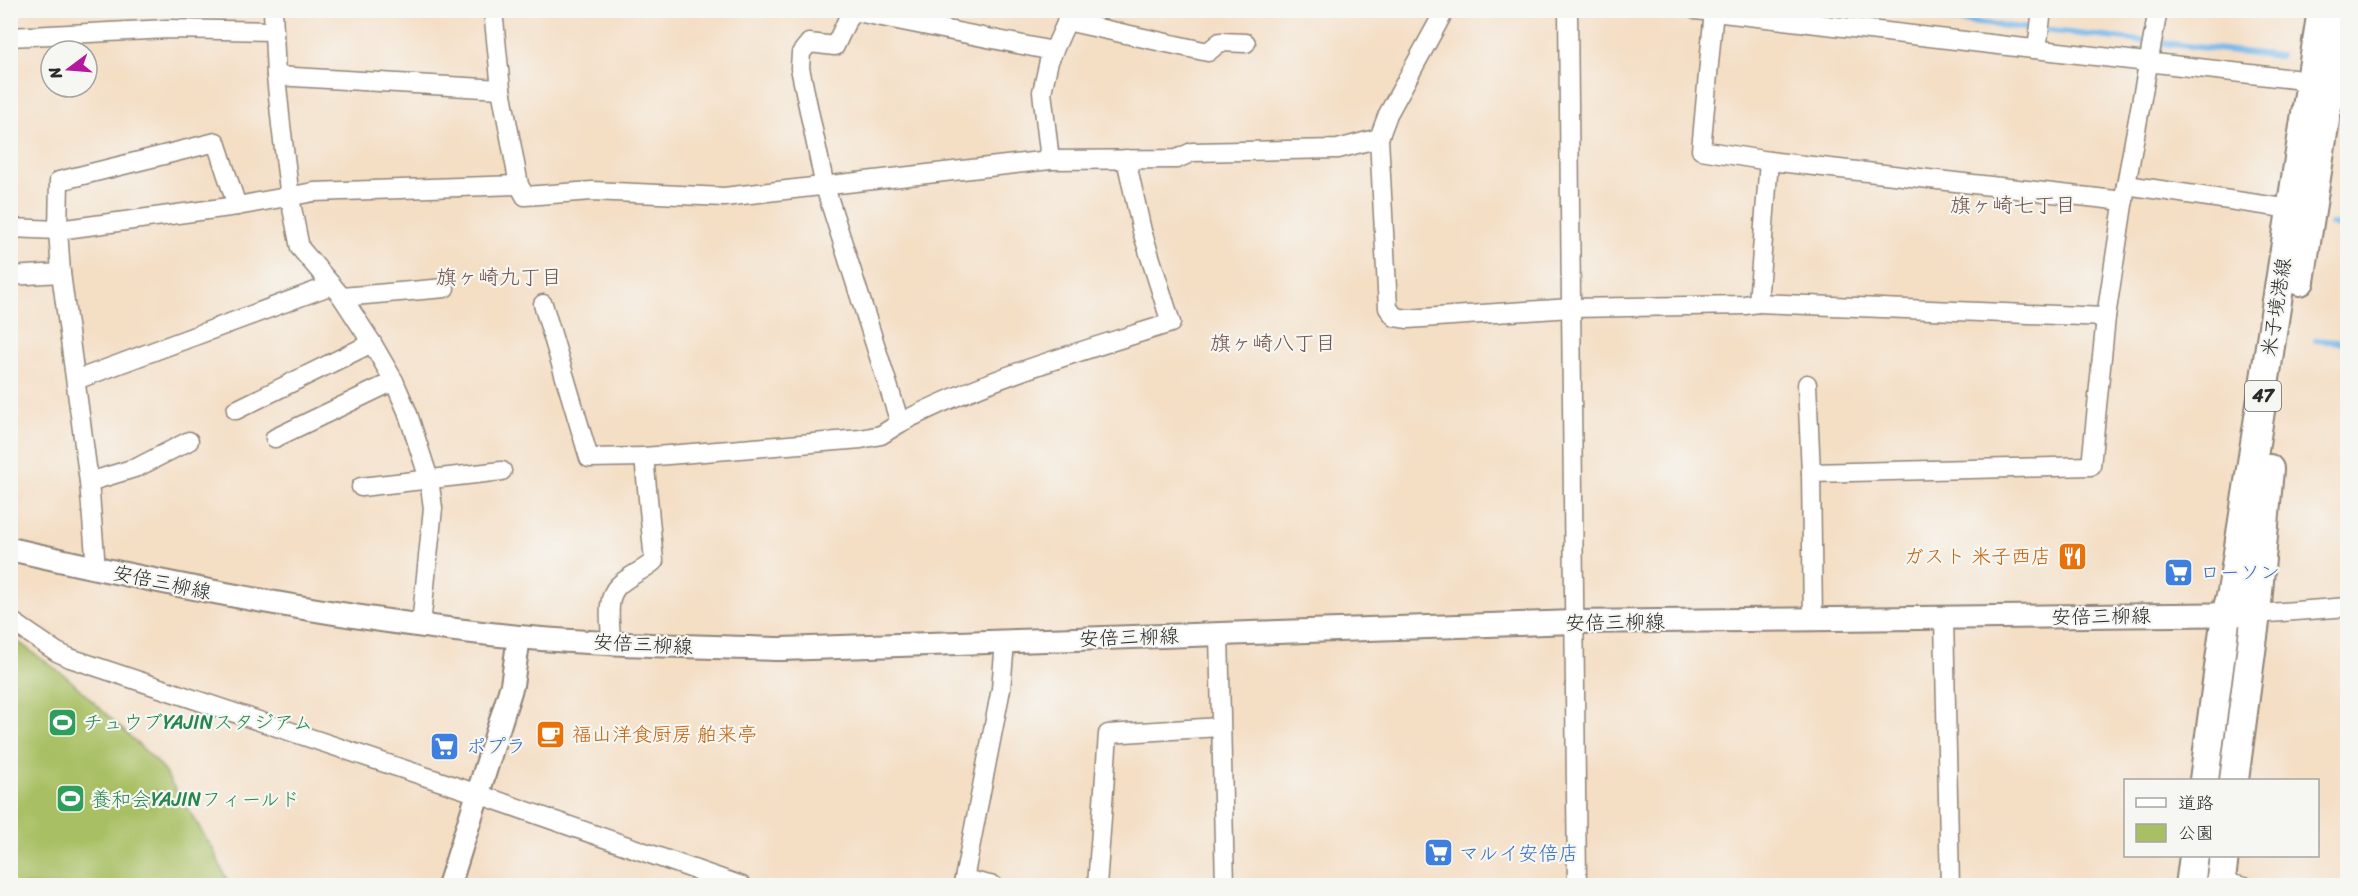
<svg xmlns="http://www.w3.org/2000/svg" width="2358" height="896" viewBox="0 0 2358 896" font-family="Sriracha,'Klee One',sans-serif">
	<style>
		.green { fill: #a9bf63; stroke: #6a7547; stroke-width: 1.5 }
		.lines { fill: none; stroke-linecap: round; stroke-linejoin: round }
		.stream { stroke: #77b8eb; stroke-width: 6 }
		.service-casing { stroke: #908478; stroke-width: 12 }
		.minor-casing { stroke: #908478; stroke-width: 21 }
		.tertiary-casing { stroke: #908478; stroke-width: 26 }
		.primary-casing { stroke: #908478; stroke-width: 32 }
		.service { stroke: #fff; stroke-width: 9 }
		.minor { stroke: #fff; stroke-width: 18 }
		.tertiary { stroke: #fff; stroke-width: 22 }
		.primary { stroke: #fff; stroke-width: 28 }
		.labels { text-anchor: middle; stroke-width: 4.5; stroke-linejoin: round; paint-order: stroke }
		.shield { fill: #f6f6f2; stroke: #686867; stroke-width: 1.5 }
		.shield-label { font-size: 18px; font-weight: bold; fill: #2b2b2b }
		.street-label { font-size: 20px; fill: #2b2b2b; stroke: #f6f6f2 }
		.food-label { font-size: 20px; fill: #c56008; stroke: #f6f6f2; text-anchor: end }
		.shop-label { font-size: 20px; fill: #366cbe; stroke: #f6f6f2; text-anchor: start }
		.leisure-label { font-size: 20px; fill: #27864d; stroke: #f6f6f2; text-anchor: start }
		.neighbourhood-label { font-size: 21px; fill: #70534a; stroke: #f6f6f2 }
	</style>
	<rect width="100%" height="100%" fill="#f6f6f2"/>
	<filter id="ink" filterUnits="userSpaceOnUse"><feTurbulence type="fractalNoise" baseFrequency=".0167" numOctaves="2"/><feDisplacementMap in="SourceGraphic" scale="12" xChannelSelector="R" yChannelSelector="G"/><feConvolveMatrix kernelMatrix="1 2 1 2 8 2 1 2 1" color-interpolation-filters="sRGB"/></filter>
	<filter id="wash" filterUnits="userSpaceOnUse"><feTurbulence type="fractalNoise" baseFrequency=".008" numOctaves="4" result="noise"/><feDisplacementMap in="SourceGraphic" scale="24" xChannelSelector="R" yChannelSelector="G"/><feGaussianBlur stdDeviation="1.35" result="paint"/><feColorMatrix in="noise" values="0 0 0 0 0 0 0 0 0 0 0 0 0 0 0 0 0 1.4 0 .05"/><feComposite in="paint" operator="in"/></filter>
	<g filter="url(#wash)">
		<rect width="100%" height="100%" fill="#f4dec4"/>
		<path class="green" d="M10 636 68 678 160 765 213 849 229 885H11Z"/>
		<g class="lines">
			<g class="stream">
				<path d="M1950 20 2280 56"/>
				<path d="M2331 224 2348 228"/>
				<path d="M2316 340 2348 343"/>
			</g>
		</g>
	</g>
	<g filter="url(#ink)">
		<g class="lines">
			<defs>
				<path id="service" d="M2225 878 2261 886"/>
				<g id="minor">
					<path d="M273 10 276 76 281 125 290 198 300 248 342 297 372 343 394 381 407 411 429 479 433 508 421 625"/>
					<path d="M493 10 501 89 519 185 525 196 592 191 724 197 1050 160"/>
					<path d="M1072 10 1049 61 1042 92 1050 160 1177 159 1192 152 1338 149 1379 138 1388 114 1445 10"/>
					<path d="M1568 10 1577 886"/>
					<path d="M1696 10 2311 81"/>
					<path d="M1714 10 1701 150 1769 161 2124 201"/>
					<path d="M852 11 1053 51"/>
					<path d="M1066 21 1208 52 1220 42 1246 43"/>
					<path d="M10 37 168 29 273 31"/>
					<path d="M2037 49 2042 10"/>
					<path d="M276 76 501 89"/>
					<path d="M1379 138 1388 308 1395 317 1408 319 1571 308 1745 305 1758 303"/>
					<path d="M1769 161 1758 303 2106 317"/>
					<path d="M2126 185 2291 209"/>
					<path d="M10 228 58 230 59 181 216 142 237 206"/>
					<path d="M10 276 61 273"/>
					<path d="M342 297 445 288"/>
					<path d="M543 304 589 458 644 457"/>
					<path d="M76 380 332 285"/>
					<path d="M1807 384 1811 473"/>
					<path d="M236 410 372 343"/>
					<path d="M900 423C986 378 1079 352 1171 323L1142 231 1126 159"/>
					<path d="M275 438 394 381"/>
					<path d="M89 482 138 467 189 441"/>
					<path d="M361 487 502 471"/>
					<path d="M96 568 89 482 61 273 58 230 237 206 314 192 519 185"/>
					<path d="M2256 614 2348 607"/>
					<path d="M1944 618 1950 886"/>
					<path d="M10 620 57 652 70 658 478 794 742 886"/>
					<path d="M1813 620 1811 473 2091 466 2106 317 2126 185 2158 10"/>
					<path d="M1219 634 1225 886"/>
					<path d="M611 642C611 626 605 598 618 586 628 576 643 571 654 561L644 457 861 439 881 435 900 423 825 187 800 68 801 53 809 43 835 46 852 10"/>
					<path d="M964 879 1001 689 1005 642"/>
					<path d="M963 886 964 879 994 886"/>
					<path d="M1097 886 1108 734 1220 727"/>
				</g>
				<g id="tertiary">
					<path d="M10 549C178 587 347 620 519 637 605 645 694 646 781 649L1574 622 2256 614"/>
					<path d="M449 886 512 685 519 637"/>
				</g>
				<g id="primary">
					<path d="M2300 281 2342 10"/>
					<path d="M2204 780 2226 615 2232 592 2322 10"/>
					<path d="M2234 780 2256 614 2269 469"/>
					<path d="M2190 886 2194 856"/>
					<path d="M2220 886 2224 856"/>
				</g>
			</defs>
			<use href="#service" class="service-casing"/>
			<use href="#minor" class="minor-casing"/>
			<use href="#tertiary" class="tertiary-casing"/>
			<use href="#primary" class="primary-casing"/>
			<use href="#service" class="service"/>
			<use href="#minor" class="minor"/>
			<use href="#tertiary" class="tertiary"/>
			<use href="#primary" class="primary"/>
		</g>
	</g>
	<defs>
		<symbol id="restaurant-square" viewBox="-11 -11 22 22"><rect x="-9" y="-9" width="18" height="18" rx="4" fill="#e8710a" stroke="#f6f6f2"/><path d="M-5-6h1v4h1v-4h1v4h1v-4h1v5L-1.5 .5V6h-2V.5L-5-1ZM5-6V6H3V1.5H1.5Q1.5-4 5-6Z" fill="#fff"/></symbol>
		<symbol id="supermarket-square" viewBox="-11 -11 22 22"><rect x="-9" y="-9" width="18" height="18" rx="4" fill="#3f7fe0" stroke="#f6f6f2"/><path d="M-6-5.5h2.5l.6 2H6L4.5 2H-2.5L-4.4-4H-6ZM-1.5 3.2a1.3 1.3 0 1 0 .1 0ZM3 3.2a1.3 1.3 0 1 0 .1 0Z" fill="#fff"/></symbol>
		<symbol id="stadium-square" viewBox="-11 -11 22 22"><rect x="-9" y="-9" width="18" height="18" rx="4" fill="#2e9e5b" stroke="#f6f6f2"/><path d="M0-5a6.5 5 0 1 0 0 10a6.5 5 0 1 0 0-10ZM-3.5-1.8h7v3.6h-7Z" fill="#fff"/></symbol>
		<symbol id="cafe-square" viewBox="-11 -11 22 22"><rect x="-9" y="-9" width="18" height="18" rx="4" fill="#e8710a" stroke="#f6f6f2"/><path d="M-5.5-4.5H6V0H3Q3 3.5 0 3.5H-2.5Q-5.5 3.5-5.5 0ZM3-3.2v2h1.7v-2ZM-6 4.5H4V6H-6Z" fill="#fff"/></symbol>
	</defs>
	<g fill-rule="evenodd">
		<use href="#restaurant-square" x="2056" y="540" width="33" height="33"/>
		<use href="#supermarket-square" x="2162" y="556" width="33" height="33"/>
		<use href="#stadium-square" x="46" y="706" width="33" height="33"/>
		<use href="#cafe-square" x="534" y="718" width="33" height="33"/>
		<use href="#supermarket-square" x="428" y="730" width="33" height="33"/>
		<use href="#stadium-square" x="54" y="782" width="33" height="33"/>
		<use href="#supermarket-square" x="1422" y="836" width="33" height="33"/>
	</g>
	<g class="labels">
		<rect class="shield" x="2245" y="381" width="36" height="30" rx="4.5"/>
		<g class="shield-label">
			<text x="2263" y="402">47</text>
		</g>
		<g class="street-label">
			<text transform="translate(2276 307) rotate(-81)" y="7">米子境港線</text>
			<text transform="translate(162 582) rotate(12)" y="7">安倍三柳線</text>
			<text transform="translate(2101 616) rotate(-1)" y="7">安倍三柳線</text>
			<text transform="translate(1615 622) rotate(-1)" y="7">安倍三柳線</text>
			<text transform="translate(1129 637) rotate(-2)" y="7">安倍三柳線</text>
			<text transform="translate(643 644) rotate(3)" y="7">安倍三柳線</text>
		</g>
		<g class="food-label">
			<text x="2051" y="563">ガスト 米子西店</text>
			<text x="572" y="741" text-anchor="start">福山洋食厨房 舶来亭</text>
		</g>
		<g class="shop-label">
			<text x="2200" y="579">ローソン</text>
			<text x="466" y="753">ポプラ</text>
			<text x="1459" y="860">マルイ安倍店</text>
		</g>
		<g class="leisure-label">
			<text x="83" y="729">チュウブYAJINスタジアム</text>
			<text x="91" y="806">養和会YAJINフィールド</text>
		</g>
		<g class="neighbourhood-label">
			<text x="2013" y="212">旗ヶ崎七丁目</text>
			<text x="499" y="284">旗ヶ崎九丁目</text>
			<text x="1273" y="350">旗ヶ崎八丁目</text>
		</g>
	</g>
	<rect width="2358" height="896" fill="none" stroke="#f6f6f2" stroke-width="36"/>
	<rect x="2124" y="779" width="195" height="78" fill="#f6f6f2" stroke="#a5a5a2" stroke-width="1.5"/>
	<rect x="2136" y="798" width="30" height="9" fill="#ffffff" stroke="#a5a5a2" stroke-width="1.5"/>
	<text x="2178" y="809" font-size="18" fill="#2b2b2b">道路</text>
	<rect x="2136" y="824" width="30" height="18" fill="#a9bf63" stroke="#a5a5a2" stroke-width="1.5"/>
	<text x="2178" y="839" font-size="18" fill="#2b2b2b">公園</text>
	<g transform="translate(69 69) rotate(254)"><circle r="28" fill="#f6f6f2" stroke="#a5a5a2" stroke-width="1.5"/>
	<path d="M0-4.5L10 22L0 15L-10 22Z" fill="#b5179e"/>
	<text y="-9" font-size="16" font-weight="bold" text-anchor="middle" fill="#2b2b2b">N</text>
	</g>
</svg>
